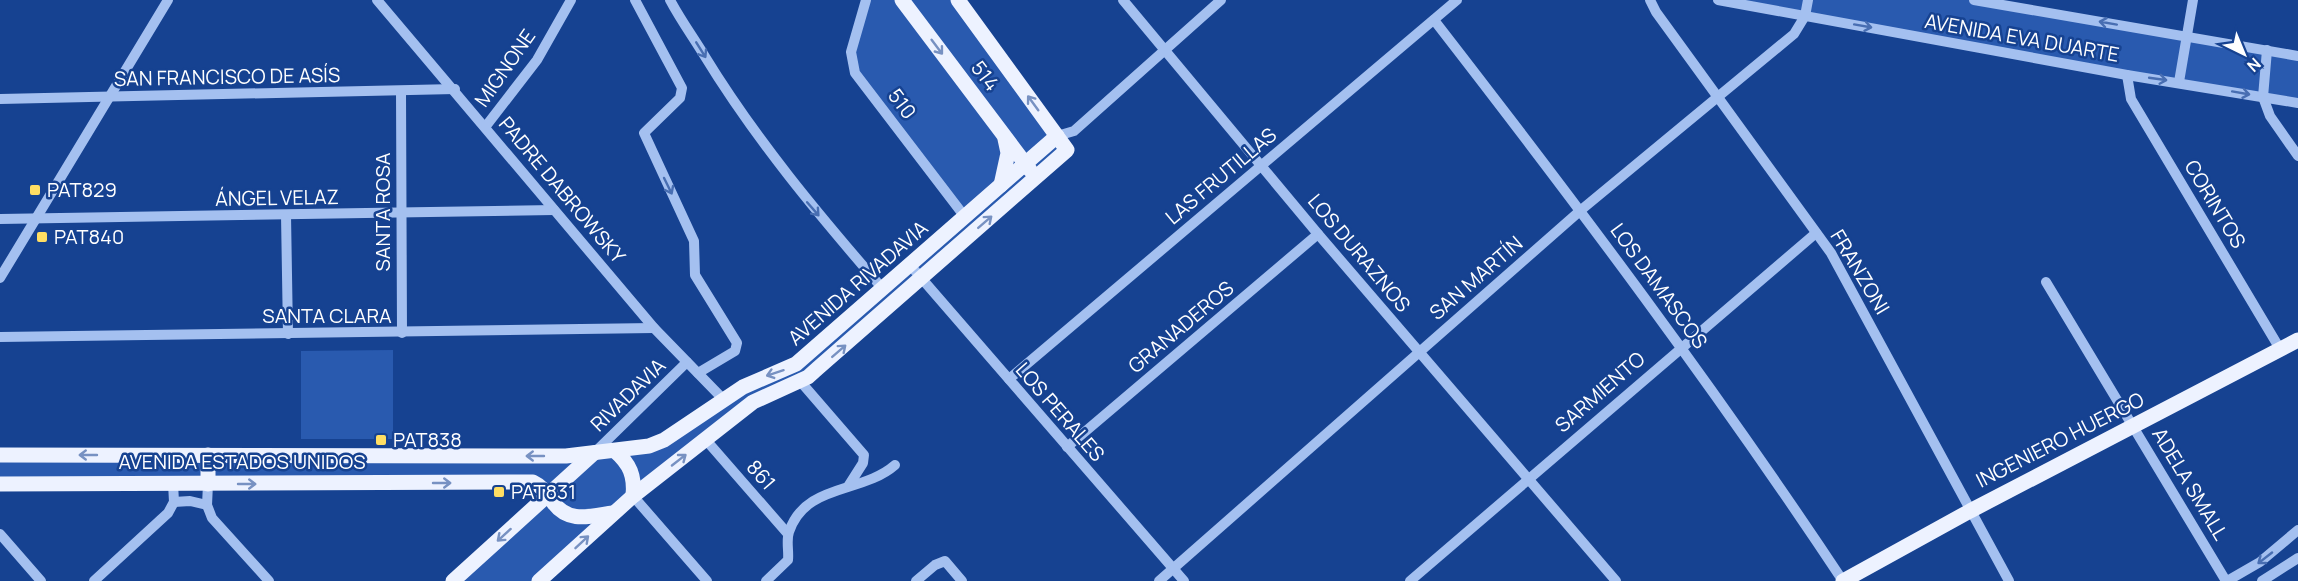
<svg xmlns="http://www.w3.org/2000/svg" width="2298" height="581" viewBox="0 0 2298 581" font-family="Manrope,sans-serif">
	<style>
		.green { fill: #295aaf }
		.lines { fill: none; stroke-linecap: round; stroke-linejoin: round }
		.minor { stroke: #a4c0f0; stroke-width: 10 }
		.major { stroke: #edf2ff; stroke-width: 15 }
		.oneway { stroke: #486eb2 }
		.oneway2 { stroke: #7791c2 }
		.poi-dot { fill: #ffde63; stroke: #164291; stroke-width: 2 }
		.labels { text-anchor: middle; stroke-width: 5; stroke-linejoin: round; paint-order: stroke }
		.street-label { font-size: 20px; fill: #fff; stroke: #164291 }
		.poi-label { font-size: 20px; fill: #fff; stroke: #164291; text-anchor: start }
	</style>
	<rect width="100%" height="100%" fill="#164291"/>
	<g class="green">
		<path d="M866 0H958L1067 150 818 368 753 402 539 581H453L547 496 540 485 0 484V455L566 456 649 446 787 369 965 217 851 63Z"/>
		<path d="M1718 0H1974L2298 56V103Z"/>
		<path d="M393 350V439H301V351Z"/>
	</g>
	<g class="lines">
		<g class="minor">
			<path d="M377 0 654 328 724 400"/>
			<path d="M635 0 682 88 680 98 644 133 694 241 695 275 737 343 735 351 698 373"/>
			<path d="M670 0C680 19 693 37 704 55 756 140 818 214 883 289"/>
			<path d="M866 0 851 52 855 73 965 217"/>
			<path d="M1123 0 1318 234 1616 581"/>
			<path d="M1650 0 1656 12 1831 253 2009 581"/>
			<path d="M1718 0 2127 75 2298 103"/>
			<path d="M1974 0 2298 56"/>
			<path d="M1434 20C1576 203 1715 388 1843 581"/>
			<path d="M2267 50 2263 97 2270 116 2298 156"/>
			<path d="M2127 75 2131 99 2280 349"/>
			<path d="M2179 82 2193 0"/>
			<path d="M401 91 402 333"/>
			<path d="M0 99 455 89"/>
			<path d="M486 126 537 60 571 0"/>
			<path d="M1057 136 1074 131 1221 0"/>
			<path d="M286 215 288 334"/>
			<path d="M0 219 554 210"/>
			<path d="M910 265 1184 581"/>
			<path d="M0 278 168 0"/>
			<path d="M2046 282 2226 581"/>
			<path d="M0 337 654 328"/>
			<path d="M1009 379 1457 0"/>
			<path d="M800 381 864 455 863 463 849 485"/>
			<path d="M706 440 788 534"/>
			<path d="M1067 447 1318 234"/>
			<path d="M594 453 687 362"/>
			<path d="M208 484 207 505 212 518 269 581"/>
			<path d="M633 496 707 581"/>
			<path d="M174 502 190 501 207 505"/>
			<path d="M0 534 41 581"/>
			<path d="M94 581 168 513 174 502 173 483"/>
			<path d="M766 581 788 560C789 551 786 540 789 532 805 483 862 494 895 465"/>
			<path d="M916 581 935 565 945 561 962 581"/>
			<path d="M1159 581 1581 210 1794 34 1805 16 1808 0"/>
			<path d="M1410 581 1816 233"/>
			<path d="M2227 581 2260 562 2298 530"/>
			<path d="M2262 581 2298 558"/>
		</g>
		<g class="major">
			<path d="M902 0 1030 170"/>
			<path d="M1001 185 1008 153 1005 139"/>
			<path d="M615 451C630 464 635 476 633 496"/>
			<path d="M0 455 566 456 649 446 664 440 743 387 796 364 1057 136"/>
			<path d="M208 455V484"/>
			<path d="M0 484 533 482C542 486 547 494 553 502 568 524 591 516 613 513"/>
			<path d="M453 581 594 453"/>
			<path d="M539 581 633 496 753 402 808 377 818 368 1067 150 958 0"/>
			<path d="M1843 581 1970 511 2298 340"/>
		</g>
	</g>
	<defs><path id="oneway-shaft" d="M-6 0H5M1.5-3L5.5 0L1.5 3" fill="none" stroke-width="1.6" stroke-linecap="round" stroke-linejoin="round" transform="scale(1.5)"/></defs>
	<g class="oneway">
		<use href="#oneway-shaft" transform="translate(2108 23) rotate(-170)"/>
		<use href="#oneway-shaft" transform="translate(1863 26) rotate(10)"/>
		<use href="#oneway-shaft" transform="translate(701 50) rotate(58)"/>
		<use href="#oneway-shaft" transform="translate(2158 79) rotate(8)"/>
		<use href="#oneway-shaft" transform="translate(2241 93) rotate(10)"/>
		<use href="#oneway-shaft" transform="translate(668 186) rotate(64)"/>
		<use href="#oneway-shaft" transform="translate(813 209) rotate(49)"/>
		<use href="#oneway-shaft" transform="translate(2265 558) rotate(142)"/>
	</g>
	<g class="oneway2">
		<use href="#oneway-shaft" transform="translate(937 47) rotate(53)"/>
		<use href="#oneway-shaft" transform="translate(1033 103) rotate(-126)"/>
		<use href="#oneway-shaft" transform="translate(985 222) rotate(-41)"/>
		<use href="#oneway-shaft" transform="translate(839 351) rotate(-41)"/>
		<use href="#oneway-shaft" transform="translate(775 373) rotate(162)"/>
		<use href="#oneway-shaft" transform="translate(88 455) rotate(180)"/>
		<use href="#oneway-shaft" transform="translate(535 456) rotate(-180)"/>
		<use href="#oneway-shaft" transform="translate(679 460) rotate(-38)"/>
		<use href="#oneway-shaft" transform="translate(442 483)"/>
		<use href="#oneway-shaft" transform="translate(247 484)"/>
		<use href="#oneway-shaft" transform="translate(504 535) rotate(138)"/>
		<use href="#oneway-shaft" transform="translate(582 542) rotate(-43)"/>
	</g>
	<g class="poi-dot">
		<rect x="29" y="184" width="12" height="12" rx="3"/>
		<rect x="36" y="231" width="12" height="12" rx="3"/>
		<rect x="375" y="434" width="12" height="12" rx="3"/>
		<rect x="493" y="486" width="12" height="12" rx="3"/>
	</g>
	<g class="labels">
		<g class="street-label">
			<text transform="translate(2022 38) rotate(10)" y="7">AVENIDA EVA DUARTE</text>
			<text transform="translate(505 68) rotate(-55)" y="7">MIGNONE</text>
			<text transform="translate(985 76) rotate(53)" y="7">514</text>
			<text transform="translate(227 77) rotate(-1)" y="7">SAN FRANCISCO DE ASÍS</text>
			<text transform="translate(902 104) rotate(53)" y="7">510</text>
			<text transform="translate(1221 176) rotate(-40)" y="7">LAS FRUTILLAS</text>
			<text transform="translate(562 190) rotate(50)" y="7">PADRE DABROWSKY</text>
			<text transform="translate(277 198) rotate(-1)" y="7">ÁNGEL VELAZ</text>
			<text transform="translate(2215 204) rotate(59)" y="7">CORINTOS</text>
			<text transform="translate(383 212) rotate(-90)" y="7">SANTA ROSA</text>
			<text transform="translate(1359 253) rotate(50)" y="7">LOS DURAZNOS</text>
			<text transform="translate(1860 272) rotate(59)" y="7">FRANZONI</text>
			<text transform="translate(1476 278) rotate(-41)" y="7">SAN MARTÍN</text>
			<text transform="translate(858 283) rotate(-41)" y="7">AVENIDA RIVADAVIA</text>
			<text transform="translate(1659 286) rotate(54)" y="7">LOS DAMASCOS</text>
			<text x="327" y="323">SANTA CLARA</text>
			<text transform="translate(1181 327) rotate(-40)" y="7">GRANADEROS</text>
			<text transform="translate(1600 392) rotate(-41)" y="7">SARMIENTO</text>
			<text transform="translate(628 395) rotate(-44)" y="7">RIVADAVIA</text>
			<text transform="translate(1060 412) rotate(49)" y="7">LOS PERALES</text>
			<text transform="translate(2060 440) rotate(-27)" y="7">INGENIERO HUERGO</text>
			<text x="242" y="469">AVENIDA ESTADOS UNIDOS</text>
			<text transform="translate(761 475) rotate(49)" y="7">861</text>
			<text transform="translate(2190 484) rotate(59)" y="7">ADELA SMALL</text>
		</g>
		<g class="poi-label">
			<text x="47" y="197">PAT829</text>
			<text x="54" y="244">PAT840</text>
			<text x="393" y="447">PAT838</text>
			<text x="511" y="499">PAT831</text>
		</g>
	</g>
	<g transform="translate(2244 54) rotate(137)" stroke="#164291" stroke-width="4.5" paint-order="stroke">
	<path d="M0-4.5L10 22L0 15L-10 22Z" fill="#ffffff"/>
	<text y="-9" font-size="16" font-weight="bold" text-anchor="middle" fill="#ffffff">N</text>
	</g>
</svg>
